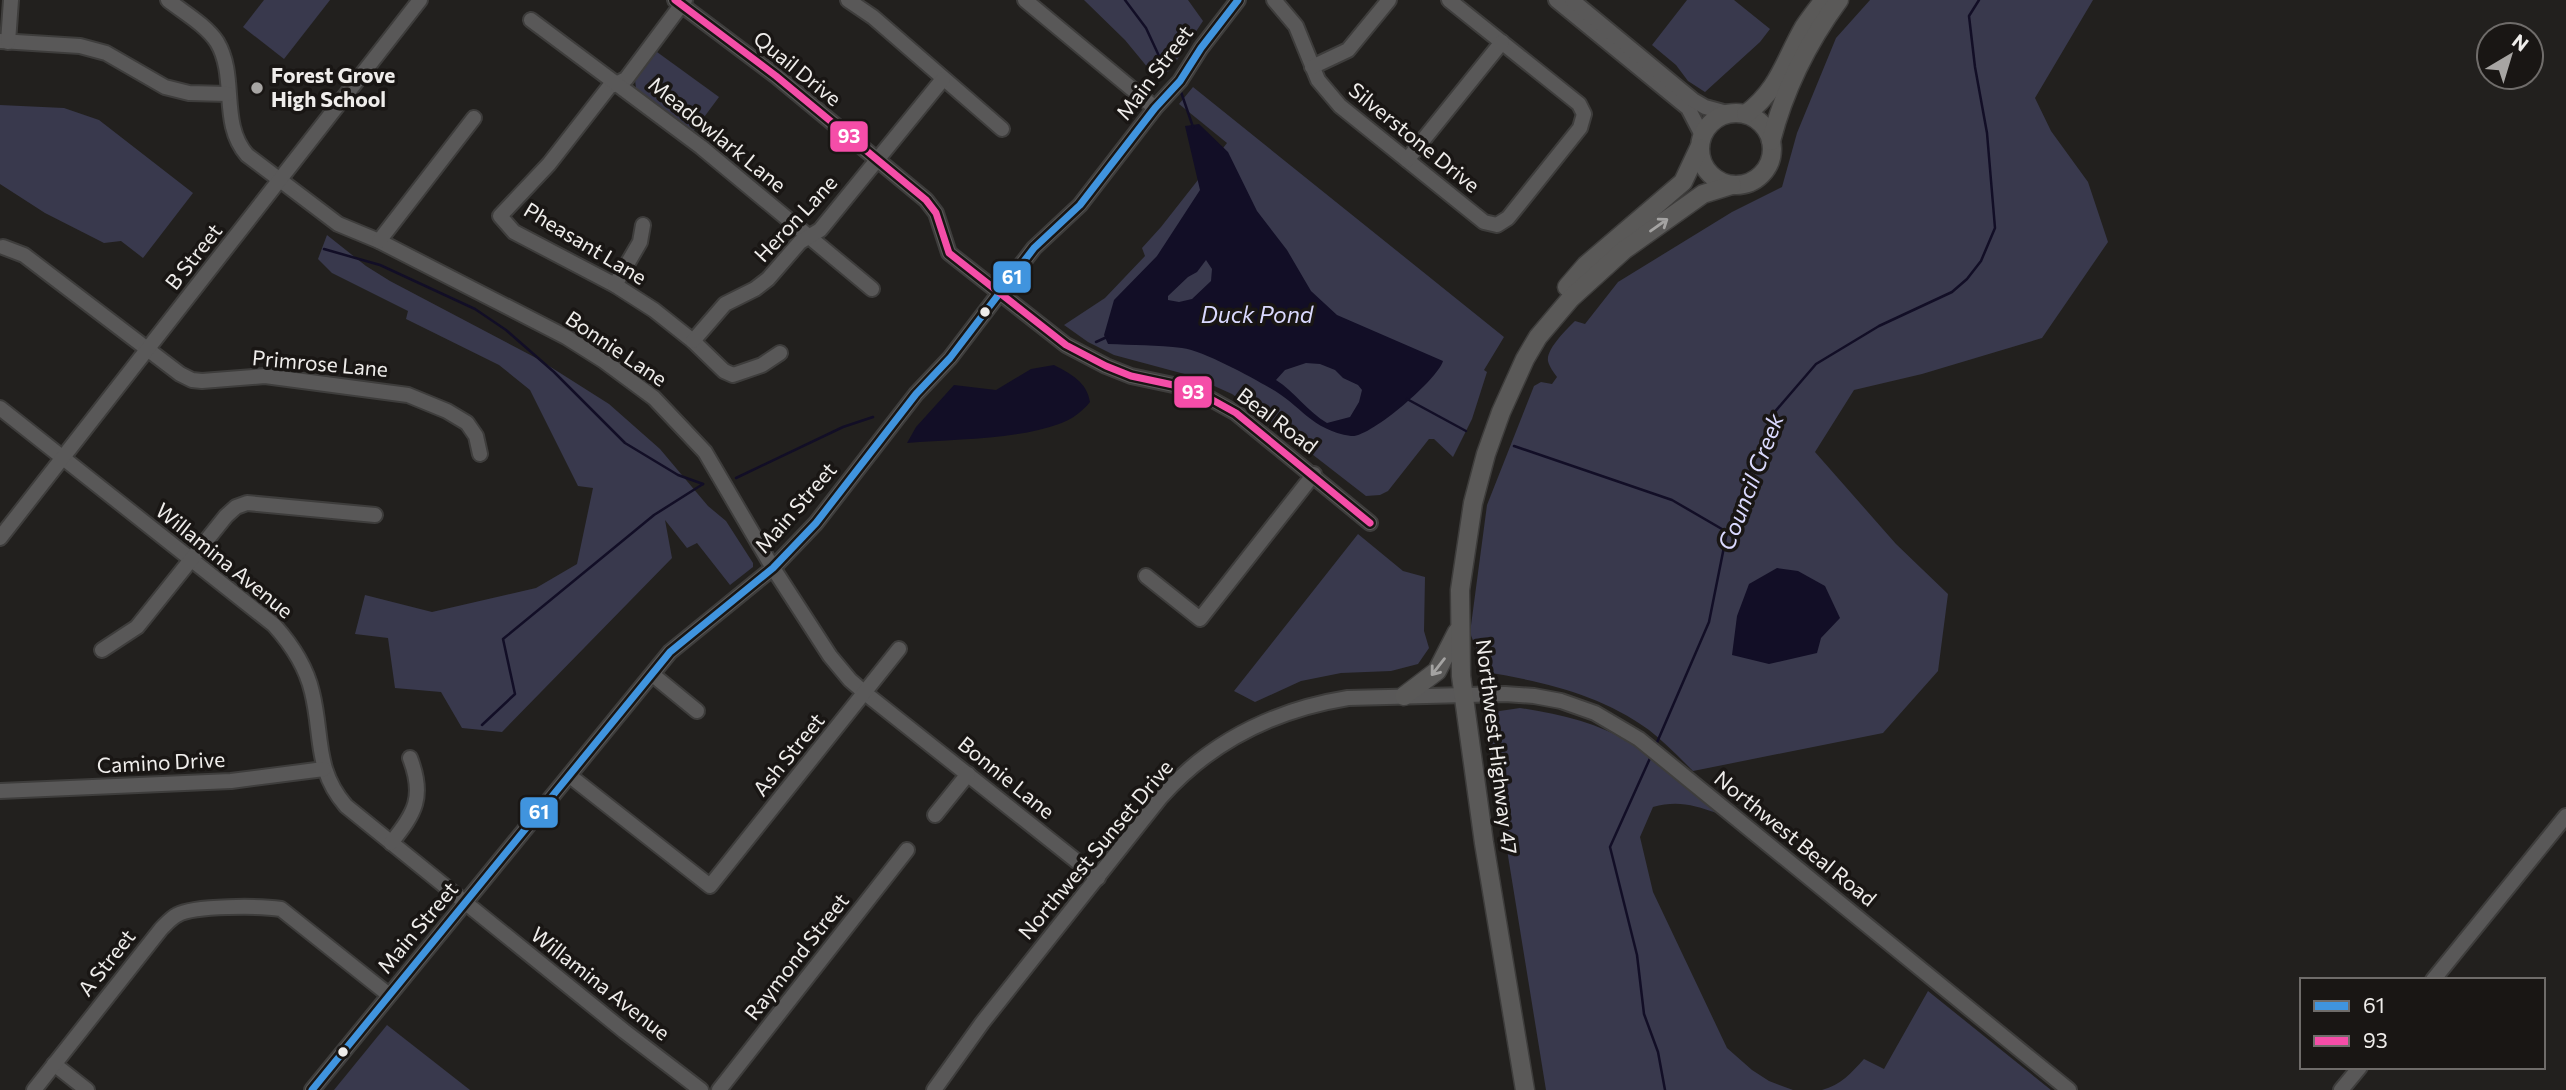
<svg xmlns="http://www.w3.org/2000/svg" width="2566" height="1090" viewBox="0 0 2566 1090" font-family="Commissioner,sans-serif">
	<style>
		.green { fill: #39394d }
		.water { fill: #120e26; fill-rule: evenodd }
		.lines { fill: none; stroke-linecap: round; stroke-linejoin: round }
		.stream { stroke: #120e26; stroke-width: 2.5 }
		.minor-casing { stroke: #3e3d3c; stroke-width: 18 }
		.major-casing { stroke: #3e3d3c; stroke-width: 21 }
		.minor { stroke: #595858; stroke-width: 14 }
		.major { stroke: #5a5958; stroke-width: 18 }
		.bus-1-casing { stroke: #191614; stroke-width: 12 }
		.bus-2-casing { stroke: #191614; stroke-width: 12 }
		.bus-1 { stroke: #4094de; stroke-width: 7 }
		.bus-2 { stroke: #f54da8; stroke-width: 7 }
		.oneway { stroke: #a4a3a2 }
		.poi-dot { fill: #a7a5a3; stroke: #191614; stroke-width: 2.5 }
		.bus-dot { fill: #efedeb; stroke: #191614; stroke-width: 2.5 }
		.labels { text-anchor: middle; stroke-width: 7; stroke-linejoin: round; paint-order: stroke }
		.street-label { font-size: 21px; fill: #efedeb; stroke: #191614 }
		.poi-label { font-size: 21px; font-weight: bold; fill: #efedeb; stroke: #191614; text-anchor: start }
		.water-label { font-size: 23px; font-style: italic; fill: #dad9fe; stroke: #191614 }
		.line-badge { stroke: #191614; stroke-width: 2.5 }
		.badge-label { font-size: 19px; text-anchor: middle; font-weight: bold; fill: #fff }
	</style>
	<rect width="100%" height="100%" fill="#22201e"/>
	<g class="green">
		<path d="M264 0H330L284 59 243 27Z"/>
		<path d="M1084 0H1188L1203 21 1171 69 1158 80 1125 40Z"/>
		<path d="M1687 0H1734L1770 29 1760 42 1705 92 1688 81 1676 65 1652 45Z"/>
		<path d="M1870 0H2093L2035 98 2051 131 2088 182 2108 242 2042 338 1922 374 1854 390 1815 452 1896 544 1948 594 1938 671 1883 733 1693 771C1679 757 1664 742 1649 730 1600 694 1544 682 1486 672L1470 633 1487 505 1534 386 1541 382 1552 384 1557 377C1554 373 1549 366 1548 361 1546 349 1567 329 1575 321L1585 324 1618 282 1732 212 1782 187 1797 133 1836 38Z"/>
		<path d="M657 52 719 97 693 132 636 88 635 80Z"/>
		<path d="M1193 87 1504 337 1484 370 1487 372 1472 419 1453 457 1434 439H1429L1388 491 1380 495 1366 496 1263 416 1232 394 1192 376 1114 355 1088 342 1064 325 1105 298 1145 256 1142 248 1161 227 1227 143 1179 104Z"/>
		<path d="M0 105 64 108 99 120 193 193 143 258 121 241 104 243 45 213 0 184Z"/>
		<path d="M327 235 366 266 390 281 538 359 609 404 660 449 708 506 726 521 753 563V567L730 585 697 543 687 548 665 520 672 558 502 732 462 728 441 692 395 688 388 638 355 634 365 595 432 612 536 588 577 564 593 488 578 486 530 390 499 365 406 319 408 311 332 273 318 259Z"/>
		<path d="M1358 534 1403 571 1425 577 1424 631 1429 648 1418 664 1391 671 1341 673 1301 681 1255 702 1234 691Z"/>
		<path d="M1520 708C1560 714 1598 723 1633 744 1663 763 1690 790 1717 813 1694 805 1677 800 1653 807L1640 837 1653 892 1727 1048 1752 1070 1769 1081 1793 1090H1546L1490 745 1493 712Z"/>
		<path d="M1928 991 2051 1090H1822C1841 1085 1851 1073 1864 1059L1884 1069Z"/>
		<path d="M387 1025 470 1090H334Z"/>
	</g>
	<g class="water">
		<path d="M1199 124 1228 152 1257 211 1287 250 1311 291 1337 315 1443 361C1438 379 1369 439 1351 436 1311 430 1301 405 1270 388 1249 376 1204 351 1182 348 1158 345 1132 345 1108 344L1104 335 1114 300 1157 256 1200 190 1185 126ZM1206 260 1212 269 1211 281 1192 299 1179 302 1168 300V296L1188 277 1197 272ZM1306 363 1320 364 1335 370 1343 378 1358 385 1362 390 1359 402 1350 417 1327 423C1308 412 1295 392 1276 380L1285 370Z"/>
		<path d="M1054 365C1071 374 1087 382 1090 402 1082 412 1071 420 1059 424 1015 440 953 439 907 443L916 427 954 385 996 390 1031 369Z"/>
		<path d="M1777 568 1798 571 1825 586 1840 618 1821 638 1817 653 1769 664 1732 655 1737 616 1749 584Z"/>
	</g>
	<g class="lines">
		<g class="stream">
			<path d="M1125 0 1146 28 1166 71"/>
			<path d="M1181 92 1193 127"/>
			<path d="M324 249 380 265 475 309 506 330 554 372 625 443 678 475 703 484"/>
			<path d="M1096 342 1107 337"/>
			<path d="M1407 399 1466 431"/>
			<path d="M1514 446 1672 500 1727 532"/>
			<path d="M736 478 843 427 873 417"/>
			<path d="M482 725 515 694 503 639 654 515 703 484"/>
			<path d="M1655 747 1709 622 1727 532 1772 415 1816 364 1879 326 1952 292 1967 279 1981 261 1995 228 1987 133 1975 67 1969 16 1979 0"/>
			<path d="M1651 756 1610 847 1637 955 1644 1014 1658 1052 1665 1090"/>
		</g>
		<defs>
			<g id="minor">
				<path d="M168 0C183 12 206 25 217 42 238 77 219 123 247 155L338 224 379 241 566 337 604 361 654 398 705 452 773 568 830 656 850 680 865 693 1098 878"/>
				<path d="M675 0 776 76 926 200 936 213 949 253 1066 345 1106 366 1131 376 1178 386 1209 398 1236 413 1370 523"/>
				<path d="M685 0 626 79 609 87 549 164 500 216 514 232 615 285 654 310 693 341 724 371 733 375 762 365 780 353"/>
				<path d="M848 0 873 17 1002 129"/>
				<path d="M1025 0 1155 108"/>
				<path d="M1274 0 1296 26 1318 80 1340 106 1484 222 1497 225 1508 218 1580 128 1584 114 1579 104 1449 0"/>
				<path d="M1556 0 1688 108 1702 135"/>
				<path d="M1572 0 1693 100 1705 107 1727 113"/>
				<path d="M531 20 701 147 872 289"/>
				<path d="M0 41 80 46 106 53 165 87 189 93 228 94"/>
				<path d="M8 42 11 0"/>
				<path d="M1312 67 1348 50 1389 0"/>
				<path d="M1407 160 1502 42"/>
				<path d="M379 241 474 118"/>
				<path d="M3 247 24 255 180 374 192 380 202 381 265 376 408 395 447 411 467 423 476 436 480 454"/>
				<path d="M615 285 640 242 643 225"/>
				<path d="M693 341 725 304 755 289 768 279 800 242 820 230 943 79"/>
				<path d="M0 408 274 625C292 645 306 666 312 692 323 736 314 769 346 806L624 1031 701 1090"/>
				<path d="M0 538 420 0"/>
				<path d="M1146 576 1200 619 1314 474"/>
				<path d="M102 650 137 627 226 516 236 507 247 503 375 515"/>
				<path d="M653 675 697 711"/>
				<path d="M570 776 710 886 899 649"/>
				<path d="M0 791 231 781 324 769"/>
				<path d="M935 815 968 774"/>
				<path d="M391 843C415 813 425 797 410 758"/>
				<path d="M2433 980 2566 816"/>
				<path d="M54 1064 87 1090"/>
				<path d="M34 1090 161 929C166 924 171 918 177 915 194 905 261 906 281 909L389 995"/>
				<path d="M312 1090 670 652 773 568 816 523 916 394 950 358 1034 248 1080 205 1155 108 1180 81 1201 48 1238 0"/>
				<path d="M719 1090 907 850"/>
				<path d="M934 1090 982 1023 1161 797C1211 741 1274 710 1348 698L1505 694 1534 696 1561 701 1595 713 1639 739 2069 1090"/>
				<path d="M2341 1090 2360 1067"/>
			</g>
			<g id="major">
				<circle cx="1736" cy="149" r="36"/>
				<path d="M1746 114C1779 89 1784 62 1804 27 1810 18 1817 9 1824 0"/>
				<path d="M1771 141C1784 91 1808 42 1839 0"/>
				<path d="M1567 287 1586 265 1683 182 1699 148"/>
				<path d="M1404 696 1437 671 1457 632"/>
				<path d="M1525 1090 1484 843 1461 676 1460 590 1473 503 1486 454 1501 412 1525 359 1538 337 1571 298 1624 250 1703 194 1732 185"/>
			</g>
		</defs>
		<use href="#minor" class="minor-casing"/>
		<use href="#major" class="major-casing"/>
		<use href="#minor" class="minor"/>
		<use href="#major" class="major"/>
		<defs>
			<path id="bus-1" d="M312 1090 670 652 773 568 816 523 916 394 950 358 1034 248 1080 205 1155 108 1180 81 1201 48 1238 0"/>
			<path id="bus-2" d="M675 0 776 76 926 200 936 213 949 253 1066 345 1106 366 1131 376 1178 386 1209 398 1236 413 1370 523"/>
		</defs>
		<use href="#bus-1" class="bus-1-casing"/>
		<use href="#bus-2" class="bus-2-casing"/>
		<use href="#bus-1" class="bus-1"/>
		<use href="#bus-2" class="bus-2"/>
	</g>
	<defs><path id="oneway-shaft" d="M-6 0H5M1.5-3L5.5 0L1.5 3" fill="none" stroke-width="1.6" stroke-linecap="round" stroke-linejoin="round" transform="scale(1.75)"/></defs>
	<g class="oneway">
		<use href="#oneway-shaft" transform="translate(1659 225) rotate(-35)"/>
		<use href="#oneway-shaft" transform="translate(1438 667) rotate(128)"/>
	</g>
	<circle class="poi-dot" cx="257" cy="88" r="7"/>
	<g class="bus-dot">
		<circle cx="985" cy="312" r="6"/>
		<circle cx="343" cy="1052" r="6"/>
	</g>
	<g class="labels">
		<g class="street-label">
			<text transform="translate(797 69) rotate(39)" y="7">Quail Drive</text>
			<text transform="translate(1155 73) rotate(-53)" y="7">Main Street</text>
			<text transform="translate(717 135) rotate(39)" y="7">Meadowlark Lane</text>
			<text transform="translate(1414 138) rotate(39)" y="7">Silverstone Drive</text>
			<text transform="translate(796 219) rotate(-47)" y="7">Heron Lane</text>
			<text transform="translate(585 244) rotate(31)" y="7">Pheasant Lane</text>
			<text transform="translate(194 257) rotate(-52)" y="7">B Street</text>
			<text transform="translate(616 349) rotate(34)" y="7">Bonnie Lane</text>
			<text transform="translate(320 364) rotate(5)" y="7">Primrose Lane</text>
			<text transform="translate(1277 421) rotate(37)" y="7">Beal Road</text>
			<text transform="translate(796 508) rotate(-49)" y="7">Main Street</text>
			<text transform="translate(224 561) rotate(39)" y="7">Willamina Avenue</text>
			<text transform="translate(1496 747) rotate(83)" y="7">Northwest Highway 47</text>
			<text transform="translate(789 755) rotate(-51)" y="7">Ash Street</text>
			<text transform="translate(161 763) rotate(-3)" y="7">Camino Drive</text>
			<text transform="translate(1006 778) rotate(39)" y="7">Bonnie Lane</text>
			<text transform="translate(1795 839) rotate(39)" y="7">Northwest Beal Road</text>
			<text transform="translate(1096 850) rotate(-50)" y="7">Northwest Sunset Drive</text>
			<text transform="translate(418 928) rotate(-50)" y="7">Main Street</text>
			<text transform="translate(797 957) rotate(-52)" y="7">Raymond Street</text>
			<text transform="translate(107 963) rotate(-52)" y="7">A Street</text>
			<text transform="translate(600 984) rotate(38)" y="7">Willamina Avenue</text>
		</g>
		<g class="poi-label">
			<text x="271" y="83">Forest Grove<tspan x="271" dy="24">High School</tspan></text>
		</g>
		<g class="water-label">
			<text x="1257" y="323">Duck Pond</text>
			<text transform="translate(1751 482) rotate(-69)" y="8">Council Creek</text>
		</g>
	</g>
	<g class="line-badge">
		<rect x="829" y="120" width="40" height="33" rx="7" fill="#f54da8"/>
		<rect x="992" y="260" width="40" height="34" rx="7" fill="#4094de"/>
		<rect x="1173" y="375" width="40" height="34" rx="7" fill="#f54da8"/>
		<rect x="519" y="796" width="40" height="33" rx="7" fill="#4094de"/>
	</g>
	<g class="badge-label">
		<text x="849" y="143">93</text>
		<text x="1012" y="284">61</text>
		<text x="1193" y="399">93</text>
		<text x="539" y="819">61</text>
	</g>
	<rect x="2300" y="978" width="245" height="91" fill="#191614" stroke="#6f6c6a" stroke-width="2"/>
	<rect x="2314" y="1001" width="35" height="10" fill="#4094de" stroke="#6f6c6a" stroke-width="2"/>
	<text x="2363" y="1013" font-size="21" fill="#efedeb">61</text>
	<rect x="2314" y="1036" width="35" height="10" fill="#f54da8" stroke="#6f6c6a" stroke-width="2"/>
	<text x="2363" y="1048" font-size="21" fill="#efedeb">93</text>
	<g transform="translate(2510 56) rotate(38)"><circle r="33" fill="#191614" stroke="#6f6c6a" stroke-width="2"/>
	<path d="M0-5L12 26L0 18L-12 26Z" fill="#a7a5a3"/>
	<text y="-10" font-size="19" font-weight="bold" text-anchor="middle" fill="#efedeb">N</text>
	</g>
</svg>
